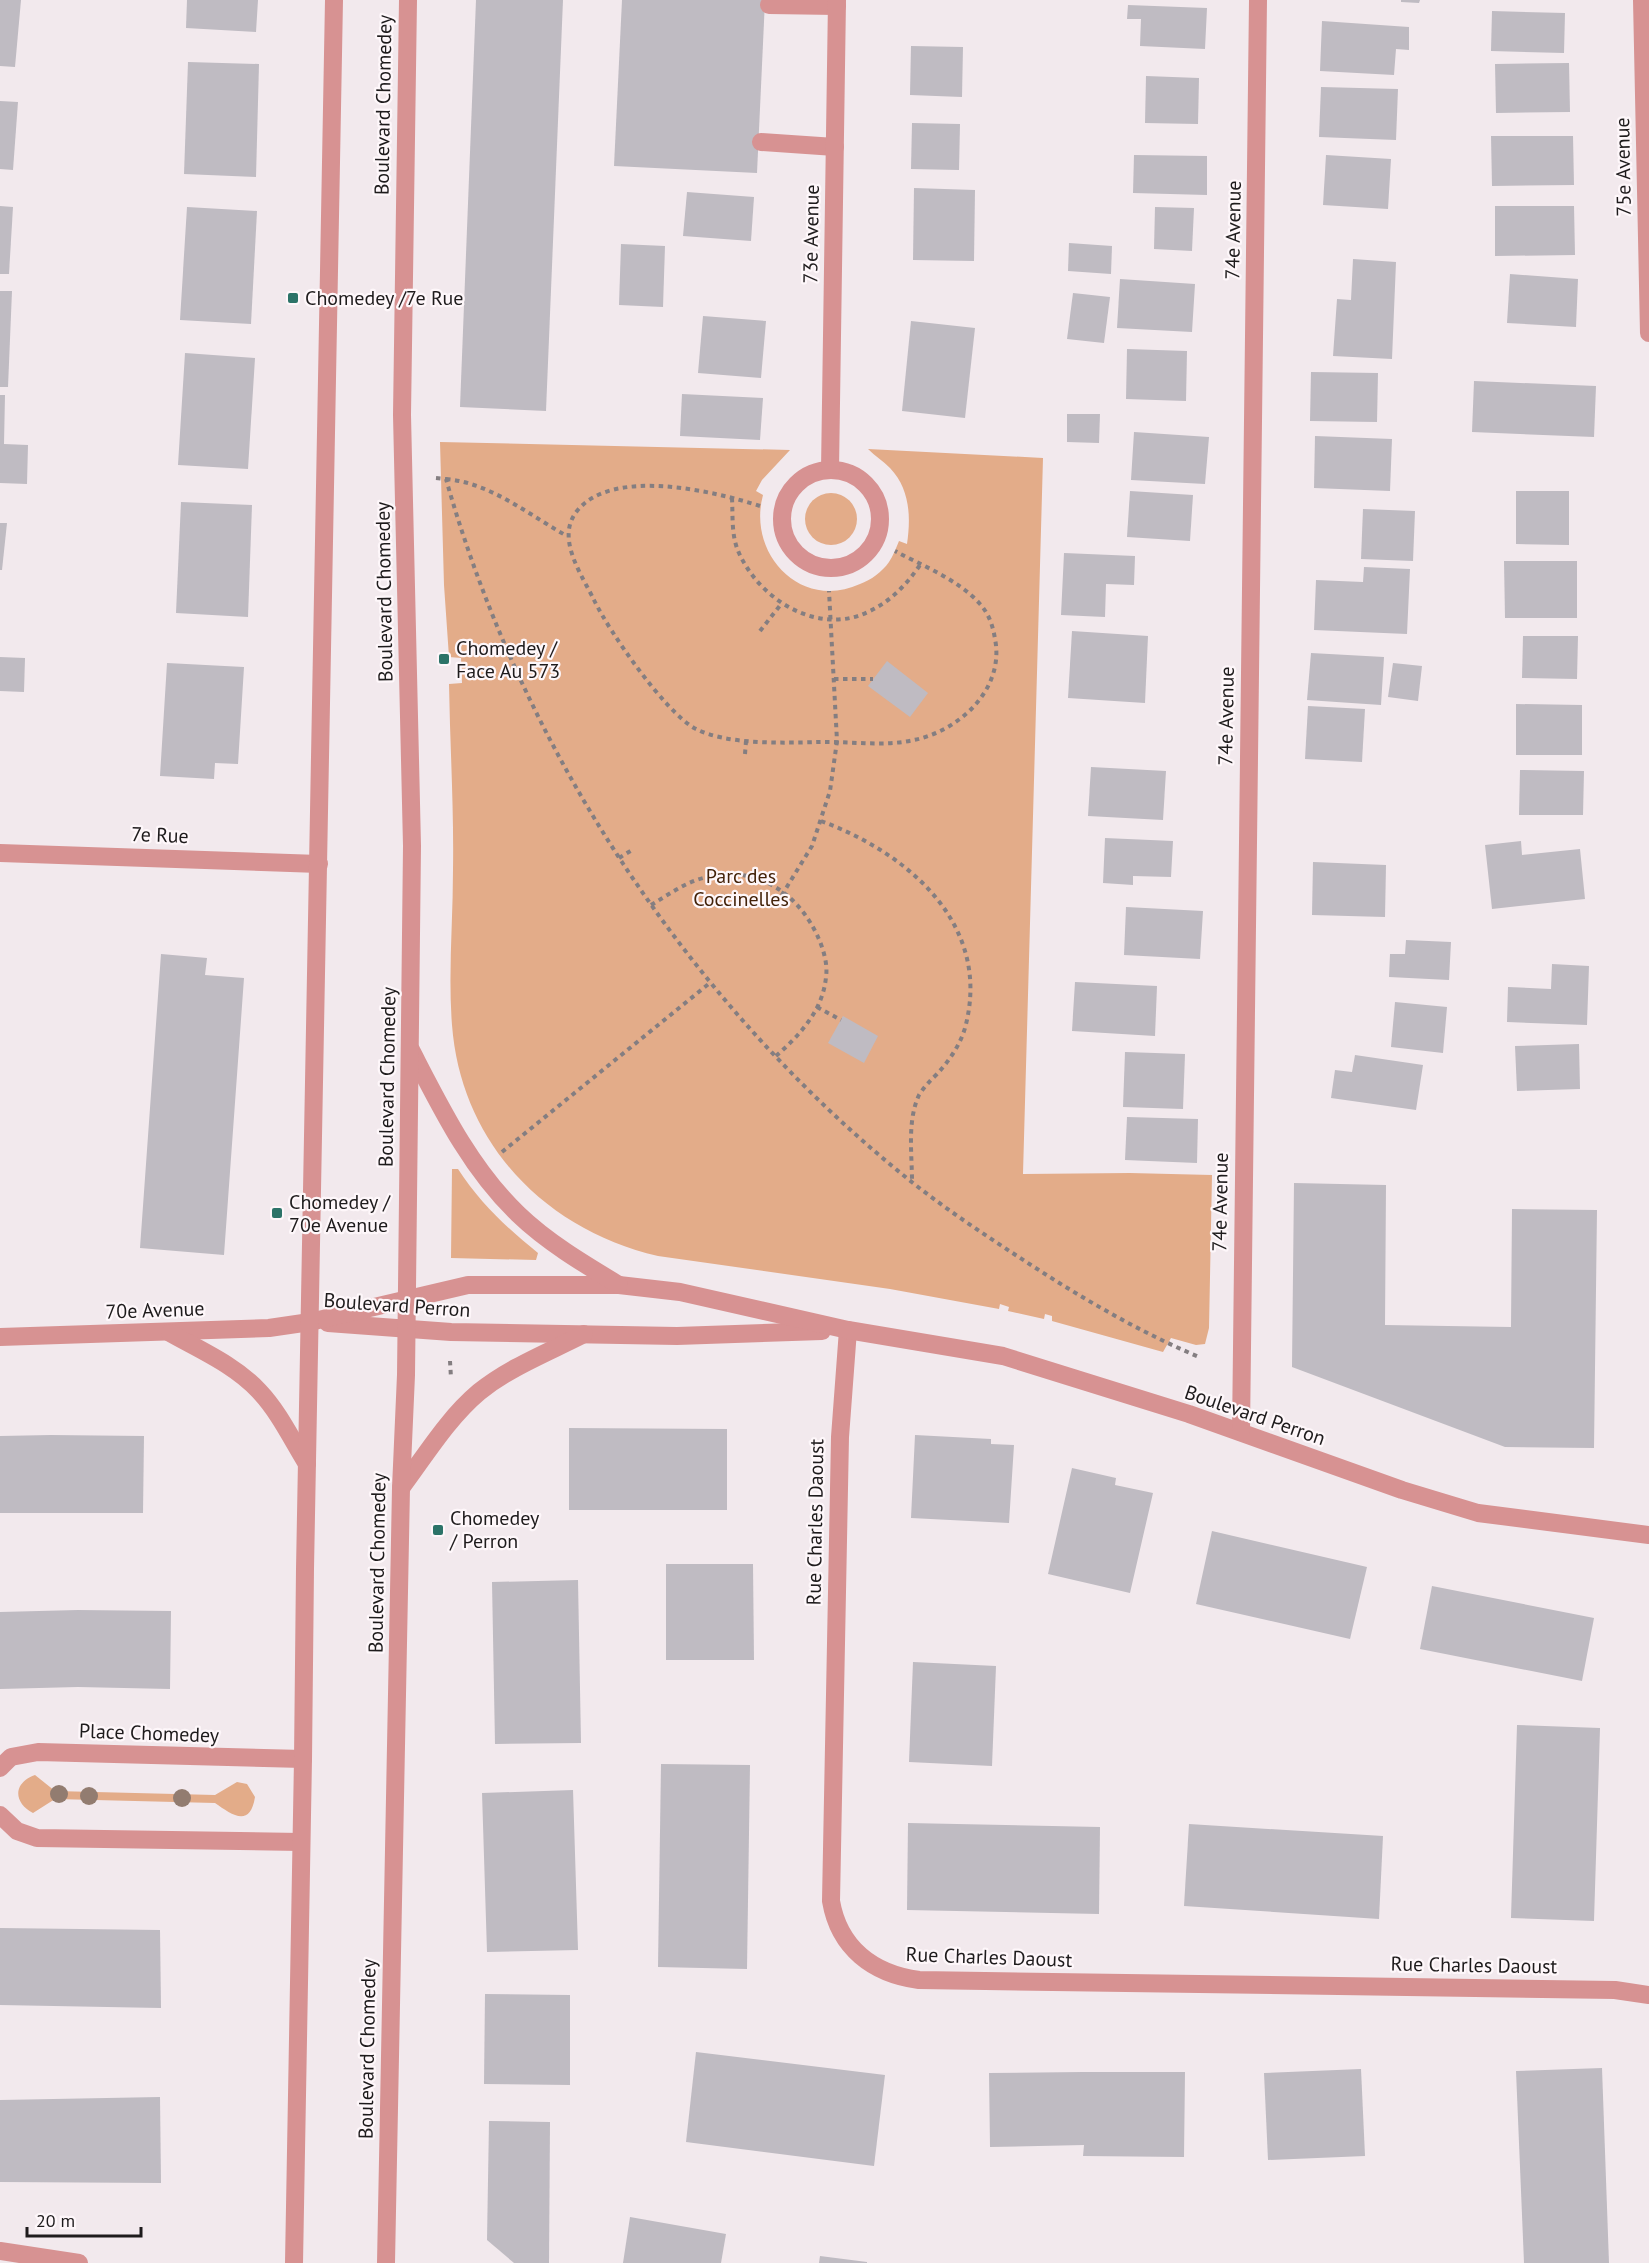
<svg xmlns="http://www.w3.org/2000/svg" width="1649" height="2263" viewBox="0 0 1649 2263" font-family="'PT Sans',sans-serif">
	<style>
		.green { fill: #e3ac89 }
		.building { fill: #bfbbc2 }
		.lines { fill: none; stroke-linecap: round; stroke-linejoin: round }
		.path { stroke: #847e81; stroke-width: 4; stroke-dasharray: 4.5 4.5; stroke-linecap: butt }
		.service { stroke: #d79292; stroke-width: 18 }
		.minor { stroke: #d79292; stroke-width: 18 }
		.tertiary { stroke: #d79292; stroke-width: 18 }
		.tree { fill: #927c70 }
		.poi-dot { fill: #2c7368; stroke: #fef7fa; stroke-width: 2 }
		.labels { text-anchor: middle; stroke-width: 4.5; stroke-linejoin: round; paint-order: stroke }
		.street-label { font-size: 20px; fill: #1e1b1c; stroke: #fef7fa }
		.poi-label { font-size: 20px; fill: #1e1b1c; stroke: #fef7fa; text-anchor: start }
		.park-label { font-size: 20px; fill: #432209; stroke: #fef7fa }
	</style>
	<rect width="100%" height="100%" fill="#f2e9ed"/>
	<g class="green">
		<path d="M440 442 790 450 762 480 756 491 763 495C747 554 801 611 860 584 871 580 882 572 889 562 893 556 896 548 899 541L907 544C911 517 910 489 890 468 883 461 875 456 868 449L1043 458 1023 1174 1130 1173 1212 1175 1209 1328 1205 1344 1196 1345 1171 1338 1163 1352 1052 1321V1316L1045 1314 1044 1319 1008 1311 1009 1307 1000 1304 999 1309 890 1289 658 1256C545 1230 461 1143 452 1025 448 974 453 922 453 870 454 808 450 746 449 684L462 683 461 658 449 657 444 585Z"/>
		<circle cx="831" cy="519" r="26"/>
		<path d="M452 1169H458C480 1203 507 1228 538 1253L536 1260 451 1258Z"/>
		<path d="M35 1775 55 1791 215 1795 237 1782 247 1784 255 1797C250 1829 231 1814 215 1803L55 1799 33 1813C13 1802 13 1783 35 1775Z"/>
	</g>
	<g class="building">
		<path d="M0 0H21L15 67 0 66Z"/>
		<path d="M187 0H258L256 32 186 28Z"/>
		<path d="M476 0H563L546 411 460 407Z"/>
		<path d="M622 0H765L757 173 614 166Z"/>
		<path d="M1401 0H1420L1419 3 1401 2Z"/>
		<path d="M1128 5 1207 8 1205 49 1140 46 1141 19H1127Z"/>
		<path d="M1492 11 1565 13 1564 53 1491 51Z"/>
		<path d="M1322 21 1409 27V50L1396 49 1394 75 1320 71Z"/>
		<path d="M911 46 963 47 962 97 910 95Z"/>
		<path d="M188 62 259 64 256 177 184 174Z"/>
		<path d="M1569 63 1570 112 1496 113 1495 64Z"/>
		<path d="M1146 76 1199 78 1198 124 1145 123Z"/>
		<path d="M1321 87 1398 89 1396 140 1319 137Z"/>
		<path d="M0 101 18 102 13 170 0 169Z"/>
		<path d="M912 123 960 124 959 170 911 169Z"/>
		<path d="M1491 136H1573L1574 185 1492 186Z"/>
		<path d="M1134 155 1207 156V195L1133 193Z"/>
		<path d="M1326 155 1391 159 1388 209 1323 205Z"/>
		<path d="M914 188 975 190 974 261 913 260Z"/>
		<path d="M687 192 754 197 751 241 683 236Z"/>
		<path d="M0 206 13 207 9 274H0Z"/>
		<path d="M1495 206H1574L1575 255 1495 256Z"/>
		<path d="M187 207 257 211 251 324 180 320Z"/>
		<path d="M1155 207 1194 208 1192 251 1154 249Z"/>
		<path d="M1069 243 1112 246 1111 274 1068 271Z"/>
		<path d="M621 244 665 246 663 307 619 305Z"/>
		<path d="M1353 259 1396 262 1392 359 1333 356 1337 299 1351 300Z"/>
		<path d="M1510 274 1578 279 1576 327 1507 323Z"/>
		<path d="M1120 279 1195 284 1192 332 1117 328Z"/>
		<path d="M0 291H12L8 387H0Z"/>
		<path d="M1073 293 1110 297 1104 343 1067 339Z"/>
		<path d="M703 316 766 321 761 378 698 373Z"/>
		<path d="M911 321 975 328 965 418 902 411Z"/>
		<path d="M1127 349 1187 351 1186 401 1126 399Z"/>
		<path d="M185 353 255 358 248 469 178 465Z"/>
		<path d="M1311 372 1378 373 1377 422 1310 421Z"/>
		<path d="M1474 381 1596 386 1594 437 1472 432Z"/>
		<path d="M682 394 763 398 760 440 680 436Z"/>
		<path d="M0 395H5L4 444 28 445 27 484 0 483Z"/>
		<path d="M1067 414H1100L1099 443 1067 442Z"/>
		<path d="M1134 432 1209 437 1205 484 1131 480Z"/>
		<path d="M1315 436 1392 439 1390 491 1314 488Z"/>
		<path d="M1130 491 1193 495 1190 541 1127 537Z"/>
		<path d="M1516 491H1569V545L1516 544Z"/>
		<path d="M181 502 252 505 248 617 176 613Z"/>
		<path d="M1363 509 1415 511 1413 561 1361 559Z"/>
		<path d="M0 523H7L2 570H0Z"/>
		<path d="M1064 553 1135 556 1134 585 1106 584 1105 617 1061 615Z"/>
		<path d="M1504 561H1577V618H1505Z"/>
		<path d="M1364 567 1410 569 1407 634 1314 630 1316 580 1363 582Z"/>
		<path d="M1072 631 1148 636 1145 703 1068 698Z"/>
		<path d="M1523 636H1578L1577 679 1522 678Z"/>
		<path d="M1311 653 1384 657 1381 705 1307 700Z"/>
		<path d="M0 657 25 658 24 692 0 691Z"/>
		<path d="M887 661 928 693 910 717 868 686Z"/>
		<path d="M167 663 244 667 238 764 215 763 214 779 160 776Z"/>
		<path d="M1393 663 1422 666 1418 701 1388 697Z"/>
		<path d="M1516 704 1582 705V755H1516Z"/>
		<path d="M1308 706 1365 709 1362 762 1305 759Z"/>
		<path d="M1091 767 1166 771 1163 820 1088 816Z"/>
		<path d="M1520 770 1584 771 1583 815H1519Z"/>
		<path d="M1105 838 1173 841 1171 877 1133 876V885L1103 883Z"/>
		<path d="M1521 841 1522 855 1580 849 1585 899 1492 909 1485 845Z"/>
		<path d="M1313 862 1386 865 1385 917 1312 915Z"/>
		<path d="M1126 907 1203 911 1200 959 1124 955Z"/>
		<path d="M1406 940 1451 942 1449 980 1389 977 1390 954H1405Z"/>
		<path d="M161 954 207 958 205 975 244 978 224 1255 140 1248Z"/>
		<path d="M1552 964 1589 966 1587 1025 1507 1022 1508 987 1551 989Z"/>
		<path d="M1075 982 1157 986 1155 1036 1072 1031Z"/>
		<path d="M1395 1002 1447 1007 1443 1053 1391 1047Z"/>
		<path d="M843 1016 878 1036 864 1063 828 1043Z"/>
		<path d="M1579 1044 1580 1089 1517 1091 1515 1046Z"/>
		<path d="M1125 1052 1185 1054 1183 1109 1123 1107Z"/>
		<path d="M1355 1055 1423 1065 1416 1110 1331 1098 1335 1070 1352 1072Z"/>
		<path d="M1127 1117 1198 1119 1197 1163 1125 1160Z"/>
		<path d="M1294 1183 1386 1185 1385 1325 1511 1327 1512 1209 1597 1210 1594 1448 1505 1447 1292 1367Z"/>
		<path d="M569 1428 727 1429V1510H569Z"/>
		<path d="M51 1435 144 1436 143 1513H0V1436Z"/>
		<path d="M915 1435 991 1439V1444L1014 1445 1009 1523 911 1518Z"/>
		<path d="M1072 1468 1116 1478 1115 1485 1153 1493 1130 1593 1048 1574Z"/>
		<path d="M1212 1531 1367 1567 1350 1639 1196 1604Z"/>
		<path d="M666 1564H753L754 1660H666Z"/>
		<path d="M578 1580 581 1743 495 1744 492 1582Z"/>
		<path d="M1432 1586 1594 1618 1582 1681 1420 1649Z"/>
		<path d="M78 1610 171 1611 170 1689 78 1687 0 1689V1612Z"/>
		<path d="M913 1662 996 1666 992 1766 909 1762Z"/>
		<path d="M1517 1725 1600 1728 1594 1921 1511 1918Z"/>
		<path d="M661 1764 750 1765 747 1969 658 1967Z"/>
		<path d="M573 1790 578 1950 487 1952 482 1793Z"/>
		<path d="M908 1823 1100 1827 1099 1914 907 1910Z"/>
		<path d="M1189 1824 1383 1836 1379 1919 1184 1906Z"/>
		<path d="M0 1928 160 1930 161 2008 0 2005Z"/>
		<path d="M485 1994 570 1995V2085L484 2084Z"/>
		<path d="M696 2052 885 2075 874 2166 686 2142Z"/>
		<path d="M1602 2068 1609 2263H1524L1516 2071Z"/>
		<path d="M1361 2069 1365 2156 1268 2160 1264 2073Z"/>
		<path d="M1083 2072H1185L1184 2157 1083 2156 1084 2145 990 2147 989 2073Z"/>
		<path d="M160 2097 161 2183 0 2182V2100Z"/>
		<path d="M489 2121 550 2122 549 2263H514L487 2240Z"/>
		<path d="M630 2217 726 2234 721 2263H623Z"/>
		<path d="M820 2256 867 2262V2263H819Z"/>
	</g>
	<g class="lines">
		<g class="path">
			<path d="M436 478 446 479C523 752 692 1007 913 1183 951 1213 991 1239 1031 1265 1085 1300 1140 1332 1199 1357"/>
			<path d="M446 479C491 483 529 515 567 536"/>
			<path d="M732 498C733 516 731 536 739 553 760 600 819 637 870 611 891 601 907 584 920 565"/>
			<path d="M760 506C714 491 612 467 577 511 555 538 582 575 594 600 610 633 664 710 694 728 725 745 783 743 818 742 849 741 883 747 914 740 959 731 1005 689 995 639 993 626 989 614 980 604 959 580 923 566 895 551"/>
			<path d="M760 631 782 603"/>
			<path d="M834 679H873"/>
			<path d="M745 754 746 741"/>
			<path d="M821 821C908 853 993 925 965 1028 960 1045 949 1061 937 1074 930 1081 924 1087 919 1095 907 1121 912 1154 912 1181"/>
			<path d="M619 858 632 850"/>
			<path d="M777 903 812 846 830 791 837 741 829 591"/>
			<path d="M651 905C668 895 684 883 703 878 754 864 797 891 818 937 823 948 828 964 826 977 823 1010 800 1035 776 1056"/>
			<path d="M817 1007 841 1020"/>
			<path d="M502 1152 711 982"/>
			<path d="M450 1361 451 1378"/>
		</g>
		<g class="service">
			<path d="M769 5 837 6"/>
			<path d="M761 142 835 147"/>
		</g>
		<g class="minor">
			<path d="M1642 0 1649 333"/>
			<circle cx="831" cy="519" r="49"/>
			<path d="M830 470 837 0"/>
			<path d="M0 853 319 864"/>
			<path d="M328 1323 451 1332 677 1336 822 1331"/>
			<path d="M848 1330 840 1437 831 1901C839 1948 873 1974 919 1980L1615 1990 1649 1995"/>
			<path d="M0 1337 269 1328 310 1322 468 1285H619L680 1292 848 1330 1003 1356 1189 1414 1402 1490 1478 1513 1649 1535"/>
			<path d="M1241 1432 1258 0"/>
			<path d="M0 1768 11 1757 38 1752 303 1759"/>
			<path d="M0 1815 17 1831 37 1838 301 1842"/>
		</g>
		<g class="tertiary">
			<path d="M411 1050C441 1108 470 1168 518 1214 547 1242 584 1264 619 1285"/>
			<path d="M170 1333C200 1350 235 1365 259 1391 279 1412 292 1440 307 1464"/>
			<path d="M401 1488C425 1456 448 1418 479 1392 510 1367 549 1352 584 1334"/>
			<path d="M0 2251 79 2263"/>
			<path d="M294 2263 303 1759 305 1569 334 0"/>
			<path d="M386 2263 401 1488 406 1375 412 846 402 415 408 0"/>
		</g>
	</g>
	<g class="tree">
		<circle cx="59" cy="1794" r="9"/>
		<circle cx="89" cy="1796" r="9"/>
		<circle cx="182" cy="1798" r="9"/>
	</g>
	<g class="poi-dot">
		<rect x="287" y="292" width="12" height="12" rx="3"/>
		<rect x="438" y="653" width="12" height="12" rx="3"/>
		<rect x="271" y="1207" width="12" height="12" rx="3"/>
		<rect x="432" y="1524" width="12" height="12" rx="3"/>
	</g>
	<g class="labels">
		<g class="street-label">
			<text transform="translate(383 105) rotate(-89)" y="7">Boulevard Chomedey</text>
			<text transform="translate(1623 167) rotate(-91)" y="7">75e Avenue</text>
			<text transform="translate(1233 230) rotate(-89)" y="7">74e Avenue</text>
			<text transform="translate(811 234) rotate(-89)" y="7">73e Avenue</text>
			<text transform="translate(384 592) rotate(-91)" y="7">Boulevard Chomedey</text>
			<text transform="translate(1226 716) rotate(-89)" y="7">74e Avenue</text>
			<text transform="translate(160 835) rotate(2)" y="7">7e Rue</text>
			<text transform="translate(387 1077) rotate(-89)" y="7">Boulevard Chomedey</text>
			<text transform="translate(1220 1202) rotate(-89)" y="7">74e Avenue</text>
			<text transform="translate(397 1305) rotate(4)" y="7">Boulevard Perron</text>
			<text transform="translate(155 1310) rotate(-2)" y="7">70e Avenue</text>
			<text transform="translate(1255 1415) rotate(19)" y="7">Boulevard Perron</text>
			<text transform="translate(815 1522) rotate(-89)" y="7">Rue Charles Daoust</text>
			<text transform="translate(377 1563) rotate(-89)" y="7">Boulevard Chomedey</text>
			<text transform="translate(149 1733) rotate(2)" y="7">Place Chomedey</text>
			<text transform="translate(989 1957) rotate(2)" y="7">Rue Charles Daoust</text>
			<text transform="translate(1474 1965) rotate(1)" y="7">Rue Charles Daoust</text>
			<text transform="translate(367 2049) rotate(-89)" y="7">Boulevard Chomedey</text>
		</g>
		<g class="poi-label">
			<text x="305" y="305">Chomedey /7e Rue</text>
			<text x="456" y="655">Chomedey /<tspan x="456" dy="23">Face Au 573</tspan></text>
			<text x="289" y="1209">Chomedey /<tspan x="289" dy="23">70e Avenue</tspan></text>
			<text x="450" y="1525">Chomedey<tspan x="450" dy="23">/ Perron</tspan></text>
		</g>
		<g class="park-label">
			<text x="741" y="883">Parc des<tspan x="741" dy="23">Coccinelles</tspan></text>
		</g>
	</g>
	<path d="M27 2227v9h114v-9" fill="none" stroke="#1e1b1c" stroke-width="3"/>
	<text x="36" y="2227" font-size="18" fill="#1e1b1c" stroke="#fef7fa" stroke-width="4.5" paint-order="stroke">20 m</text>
</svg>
